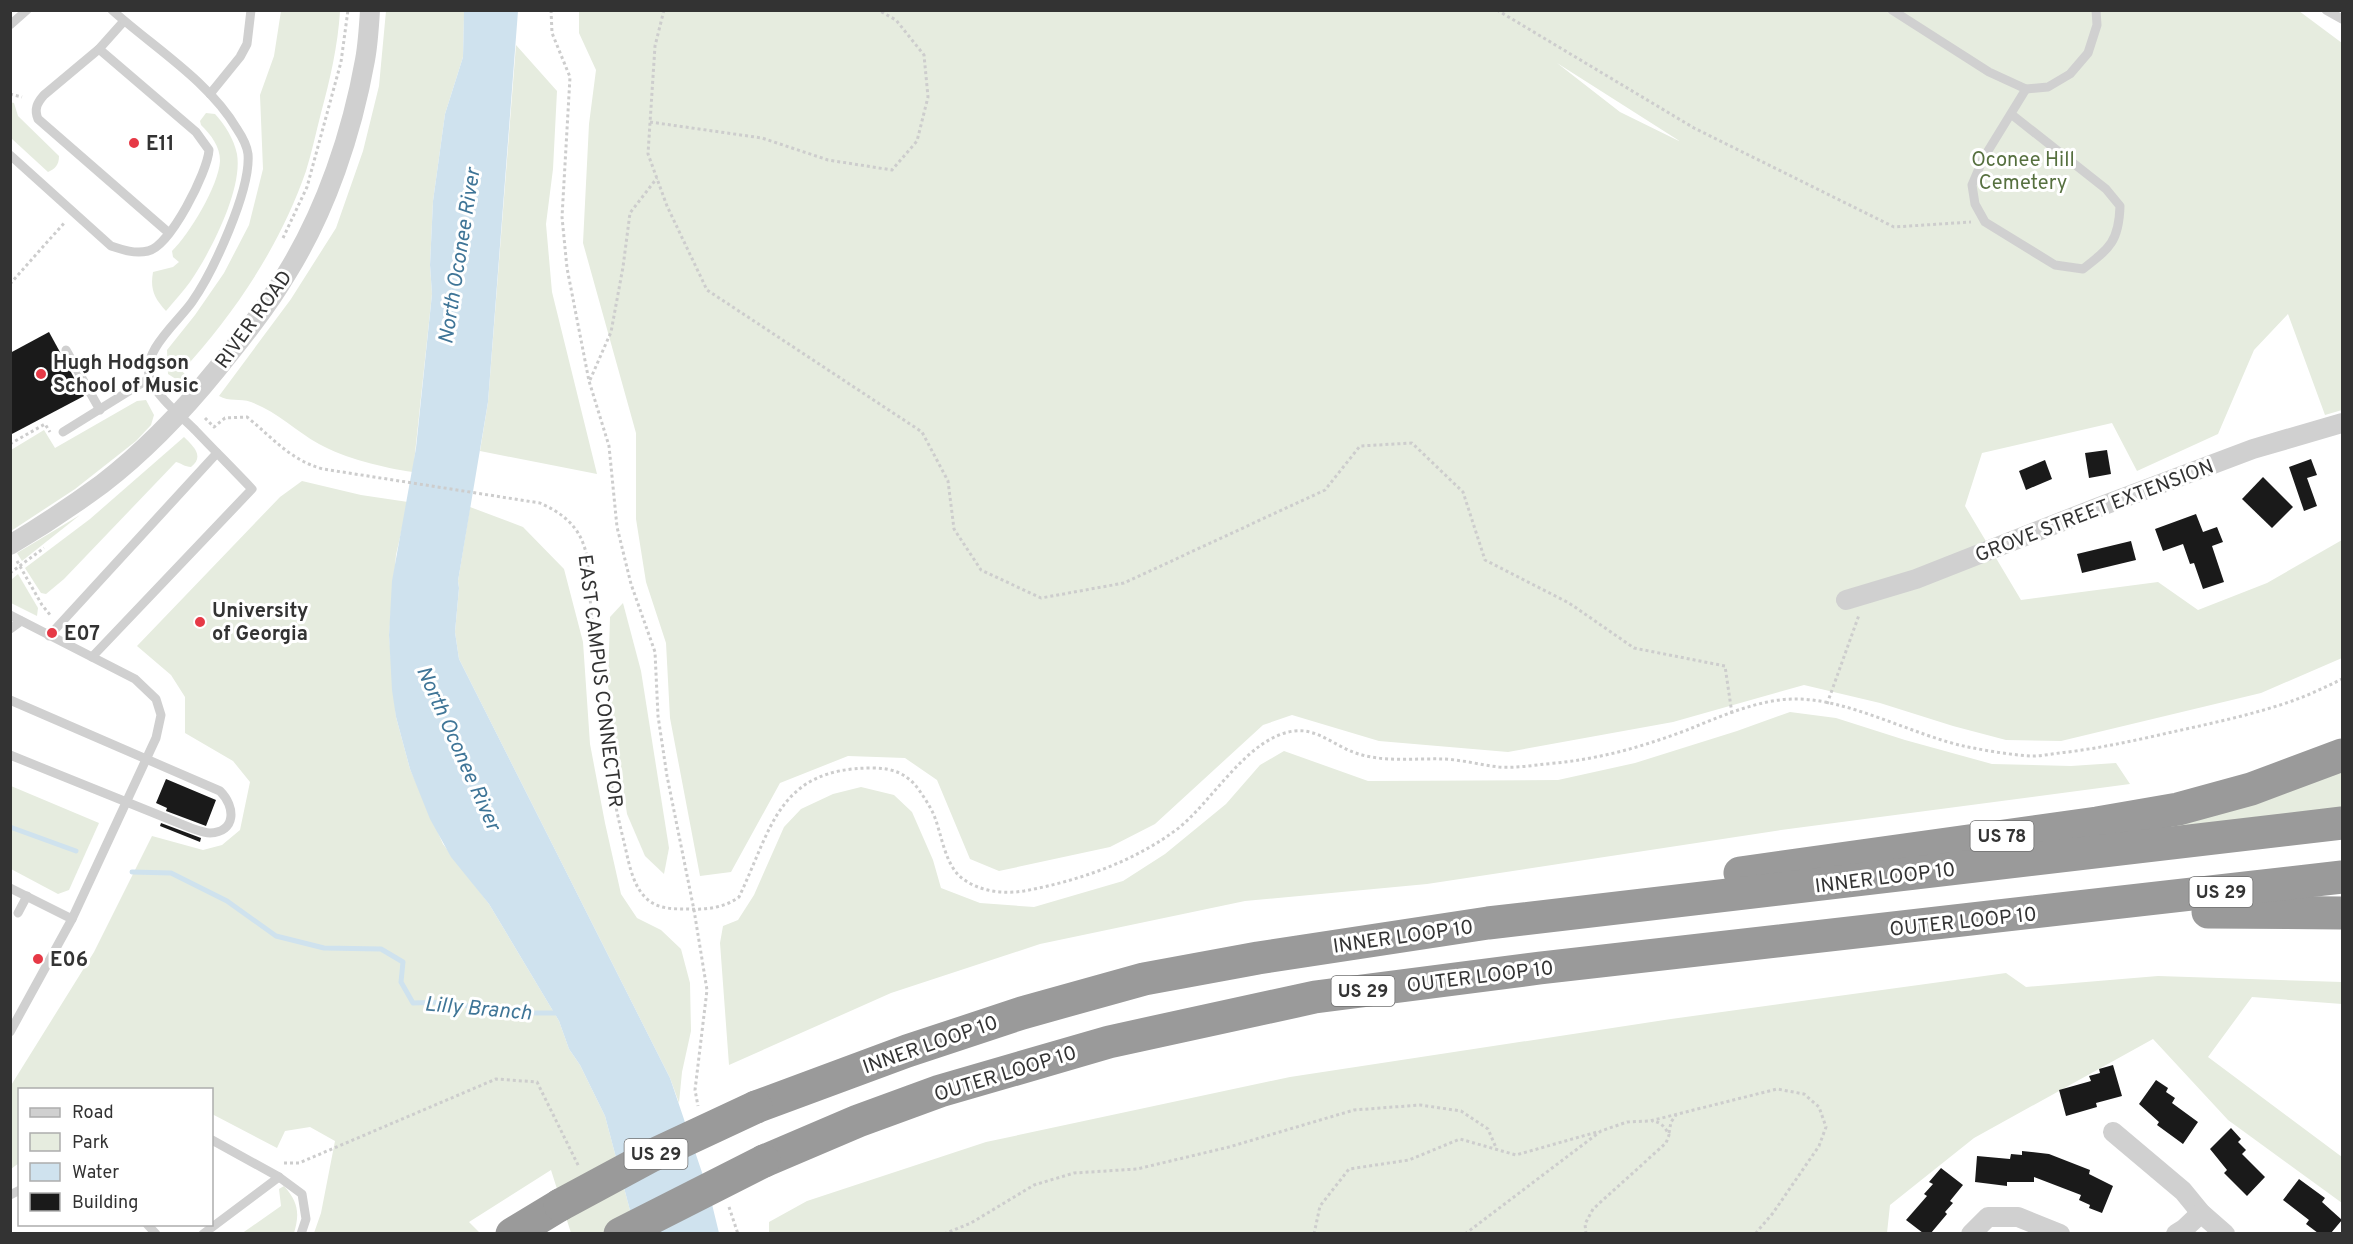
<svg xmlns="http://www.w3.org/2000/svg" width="2353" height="1244" viewBox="0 0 2353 1244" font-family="Overpass,sans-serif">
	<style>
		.green { fill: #e6ecdf; fill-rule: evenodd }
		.water { fill: #cfe2ee }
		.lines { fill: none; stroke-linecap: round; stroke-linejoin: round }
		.stream { stroke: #cfe2ee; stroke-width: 5 }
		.building { fill: #1a1a1a }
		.path { stroke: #cdcdcd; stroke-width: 3; stroke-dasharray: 3 3; stroke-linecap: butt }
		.service { stroke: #d0d0d0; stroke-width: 9 }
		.minor { stroke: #d0d0d0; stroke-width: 20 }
		.motorway { stroke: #9a9a9a; stroke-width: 33 }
		.motorway-bridge { stroke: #9a9a9a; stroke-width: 33 }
		.poi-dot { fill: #e63946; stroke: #fff; stroke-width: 2 }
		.labels { text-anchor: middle; stroke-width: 6; stroke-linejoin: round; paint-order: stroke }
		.shield { fill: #fff; stroke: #707070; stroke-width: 1.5 }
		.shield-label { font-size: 18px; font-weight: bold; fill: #333 }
		.poi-label { font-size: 20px; font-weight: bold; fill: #333; stroke: #fff; text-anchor: start }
		.park-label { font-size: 20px; fill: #56703f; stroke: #fff }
		.street-label { font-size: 20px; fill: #333; stroke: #fff }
		.water-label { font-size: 21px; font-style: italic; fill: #3f7597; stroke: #fff }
	</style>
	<rect width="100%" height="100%" fill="#fff"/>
	<g class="green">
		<path d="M281 11H340C338 45 330 80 321 113 316 132 312 152 306 171 280 246 235 313 182 371L191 381 182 383 168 374 167 350 195 315 224 273 249 225 263 169 260 95 274 56Z"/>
		<path d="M386 11H464V16L463 57 445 114 433 201 430 265 432 294 413 472C384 468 344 458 319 444 296 431 276 411 251 402 240 398 229 402 219 396L291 299 336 228 363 151 379 86Z"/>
		<path d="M579 11H2299L2342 43V410L2325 415 2288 314 2254 350 2218 434 2137 471 2112 423 1982 453 1965 506 2021 600 2158 582 2198 610 2267 583 2342 540V658L2261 693 2061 741 2006 740 1953 726 1880 703 1804 685 1673 722 1508 752 1379 741 1292 715 1263 725 1155 824 1110 847 999 871 970 859 937 780 905 758 848 756 780 783 731 872 700 876 670 718 666 643 646 582 636 519V433L583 243 589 124 596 70 579 33ZM1557 63 1678 140 1679 141 1620 112Z"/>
		<path d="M516 45 557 91 553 169 546 224 552 292 597 474 480 451 488 402Z"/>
		<path d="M10 102 14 103 18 116 59 156C59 165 55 169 48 172L11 138Z"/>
		<path d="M206 113 215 114C225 125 234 139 237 154 243 190 210 253 190 282 183 292 174 301 166 311 154 298 150 289 153 272L173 267 179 262 173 257 172 251C189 235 219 185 220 161 220 146 211 135 201 125L200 121Z"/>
		<path d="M146 400 154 415 151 425 136 441 75 489 11 531V450L44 430 55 448 137 401Z"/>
		<path d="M184 437C193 446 205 456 191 467 185 467 181 463 176 462L64 579 46 594 41 593 25 568 90 519Z"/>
		<path d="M302 481 361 495 408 502 396 555 389 635 396 717 410 769 443 844 489 904 559 1021 569 1049 580 1065 605 1116 636 1233H571L551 1170 469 1222 479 1232 476 1233H314L321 1213 335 1141 310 1127 285 1131 277 1148 212 1114V1090H20L19 1163 11 1169 10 1087 94 952 152 836 203 850 222 845 240 830 250 782 233 761 185 733V697L171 675 137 646 280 497Z"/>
		<path d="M470 507 523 527 564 569 583 642 590 744 605 823 621 894 637 918 661 930 681 949 690 983 691 1031 682 1072 679 1103 670 1078 459 659 455 632 459 588 458 581Z"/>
		<path d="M80 515 22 561 17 553Z"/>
		<path d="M18 574 38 608 37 616 11 603V580Z"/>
		<path d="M623 603 641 671 669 848 664 874 645 856 627 814 608 686 610 617Z"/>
		<path d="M1790 712 1836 718 1905 740 1992 764 2071 766 2116 763 2130 784 1781 830 1427 884 1245 901 1040 944 891 993 729 1065 720 943 723 926 738 920 754 895 784 827 801 809 833 794 861 787 894 795 912 812 933 860 941 888 980 903 1034 907 1123 881 1165 854 1226 804 1260 765 1284 751 1368 781 1558 780 1635 763 1737 731Z"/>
		<path d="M2342 768V812L2102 833Z"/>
		<path d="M11 786 99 823 69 890 58 894 11 869Z"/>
		<path d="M2006 973 2026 987 2158 976 2342 982V1004L2252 997 2208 1057 2342 1157V1203L2228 1120 2153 1039 1974 1138 1890 1205 1887 1233 769 1234V1222L807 1201 986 1142 1290 1077 1671 1019Z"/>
		<path d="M284 1186C298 1202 300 1213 294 1233L241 1234 281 1206 279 1189Z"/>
	</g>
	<path class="water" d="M464 11H518L488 402 458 581 459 588 455 632 459 659 670 1078 710 1196 719 1233H636L605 1116 580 1065 569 1049 559 1021 489 904 451 857 430 819 410 769 396 717 392 690 389 635 392 581 416 448 432 294 430 265 433 201 445 114 463 57Z"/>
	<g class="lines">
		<g class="stream">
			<path d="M10 827 76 851"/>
			<path d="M132 872 171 873 227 901 276 936 324 948 381 949 403 962 401 982 413 1003 445 1002 512 1013H561"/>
		</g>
	</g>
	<g class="building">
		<path d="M49 332 84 396 10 435V353Z"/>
		<path d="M2107 450 2111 474 2089 478 2085 453Z"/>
		<path d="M2311 459 2317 475 2307 478 2317 506 2304 511 2289 467Z"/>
		<path d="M2045 460 2052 479 2026 490 2019 471Z"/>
		<path d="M2263 477 2293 507 2272 528 2242 499Z"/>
		<path d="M2196 514 2203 532 2217 527 2223 542 2212 546 2224 582 2203 589 2194 563 2190 564 2183 544 2163 551 2155 529Z"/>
		<path d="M2131 541 2136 560 2082 573 2077 554Z"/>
		<path d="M166 779 216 800 206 826 166 811 167 808 156 803Z"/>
		<path d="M161 823 201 838 200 842 160 826Z"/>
		<path d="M2113 1065 2122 1096 2096 1103 2097 1107 2066 1116 2059 1090 2091 1081 2089 1076 2100 1073 2099 1069Z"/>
		<path d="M2156 1080 2168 1088 2166 1092 2175 1098 2172 1103 2198 1122 2183 1144 2157 1125 2159 1122 2139 1104Z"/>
		<path d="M2231 1128 2241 1139 2238 1142 2246 1150 2242 1154 2265 1177 2247 1196 2224 1173 2227 1170 2210 1149Z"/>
		<path d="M2022 1151 2049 1154 2090 1170 2089 1174 2113 1186 2102 1213 2089 1208 2090 1205 2079 1200 2081 1195 2034 1177V1182H2007V1186L1975 1182 1977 1156 2010 1159 2011 1154 2022 1155Z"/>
		<path d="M1941 1168 1963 1185 1950 1201 1953 1203 1945 1212 1947 1214 1931 1233H1923L1906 1220 1927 1196 1924 1194 1933 1184 1929 1182Z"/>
		<path d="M2299 1179 2325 1198 2322 1202 2342 1220 2331 1233H2318L2306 1224 2309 1220 2283 1200Z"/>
	</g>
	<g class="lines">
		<g class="path">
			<path d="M551 10 552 33 570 77 562 217 567 268 589 381 609 446 617 527 631 584 655 652 658 716 667 776 694 910 707 990 695 1090 698 1106"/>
			<path d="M664 10 655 46 648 154 667 206 707 290 922 432 948 481 954 529 981 570 1041 598 1124 583 1325 490 1360 446 1412 443 1463 492 1485 560 1569 603 1634 648 1725 666 1732 714"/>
			<path d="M1497 10 1694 128 1894 227 1971 222"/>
			<path d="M10 94 22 97"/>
			<path d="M650 122 762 138 828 160 892 170 917 141 928 97 924 55 896 20 878 10"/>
			<path d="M283 238 307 187 341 62 348 10"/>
			<path d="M10 284 65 222"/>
			<path d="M590 380 611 332 623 267 630 213 657 178"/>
			<path d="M205 418 214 427 225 418 247 417C273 438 290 460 323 469L540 503C560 512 577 524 584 546 589 559 588 573 589 586 591 609 593 632 595 654 600 717 608 777 623 838 628 857 631 883 645 897 656 909 672 909 687 909 705 910 724 908 739 897 772 828 778 768 872 768 892 768 907 773 919 790 924 797 929 805 933 813 942 833 944 865 963 879 981 892 1004 894 1024 891 1078 881 1133 862 1176 830 1212 803 1247 737 1294 731 1316 728 1334 745 1353 752 1381 763 1415 758 1444 759 1463 760 1481 765 1499 767 1514 768 1530 766 1545 764 1596 760 1639 748 1687 730 1719 717 1757 700 1792 699 1846 697 1914 736 1968 747 1989 751 2011 755 2032 756 2044 756 2056 753 2068 752 2099 748 2128 742 2159 735 2203 725 2249 716 2292 701 2309 695 2326 687 2342 679"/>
			<path d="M10 444 45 424 50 432"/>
			<path d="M17 561 42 605 51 616"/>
			<path d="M10 573 44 548"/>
			<path d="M1827 704 1859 615"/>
			<path d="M1669 1133 1671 1122 1676 1115"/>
			<path d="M284 1163H299L496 1079 537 1082 579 1167"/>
			<path d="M729 1207 738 1234"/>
			<path d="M944 1234 971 1223 1034 1185 1074 1173 1137 1169 1229 1147 1354 1110 1420 1105 1461 1111 1488 1129 1497 1150"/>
			<path d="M1314 1234 1320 1206 1349 1169 1409 1160 1460 1139 1516 1155 1597 1132"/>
			<path d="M1465 1234 1601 1131 1627 1122 1650 1121 1777 1089 1804 1094 1819 1107 1826 1127 1819 1146 1773 1213 1755 1234"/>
			<path d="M1586 1234 1585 1224 1593 1209 1666 1143 1669 1135C1665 1127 1661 1122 1652 1121"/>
		</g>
		<g class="service">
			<path d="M1892 10 1989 72 2026 89 2048 87 2070 74 2088 53 2097 25 2096 10"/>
			<path d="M2326 10 2342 19"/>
			<path d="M124 21 99 49 44 95C37 103 34 109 38 119L169 233"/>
			<path d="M10 25 27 10"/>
			<path d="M210 94 240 57 247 44 251 10"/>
			<path d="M2011 114 2106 189 2120 206C2119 241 2110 248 2083 269L2055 265 1985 222 1975 204 1972 185 1983 159 2026 89"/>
			<path d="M10 155 111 246C123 250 135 254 148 251 170 247 208 171 209 150L196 132 99 49"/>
			<path d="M66 350 100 410"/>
			<path d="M63 432 150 378"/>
			<path d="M10 615 135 679 156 699 161 715 156 738 72 919 10 1032"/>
			<path d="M10 629 21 621"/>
			<path d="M49 636 217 453"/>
			<path d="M92 657 252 489C233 469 214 450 195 430 180 415 158 398 150 379 140 352 179 321 192 302 213 272 251 190 248 154 247 146 241 135 237 129 209 81 153 47 112 10"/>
			<path d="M10 700 220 791C236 807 236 832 210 833 204 833 197 830 191 828L10 755"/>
			<path d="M10 888 72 919"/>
			<path d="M18 913 27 896"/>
			<path d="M279 1177 302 1194 306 1219 301 1234"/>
			<path d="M10 1195 20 1190"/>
			<path d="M147 1224 156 1234"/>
			<path d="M203 1234 279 1177 212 1140"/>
		</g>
		<g class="minor">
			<path d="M10 545C42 526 72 506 102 484 145 451 183 411 217 369 242 338 267 307 287 273 326 210 352 133 365 60 368 44 369 27 370 10"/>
			<path d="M1846 600 1916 579 2099 507 2253 449 2342 423"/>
			<path d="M2113 1132 2183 1191 2201 1213 2225 1234"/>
			<path d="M1971 1234 1988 1217H2018L2060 1234"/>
			<path d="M2176 1234 2184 1229 2201 1213"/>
		</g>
		<g class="motorway">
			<path d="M1740 873 2097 823 2178 809 2251 789 2342 755"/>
			<path d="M2208 912 2342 913"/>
			<path d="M756 1107 907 1051 1022 1013 1144 979 1258 958 1488 923 2342 823"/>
			<path d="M764 1161 858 1121 940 1091 1109 1042 1315 997 1540 968 2342 877"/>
			<path d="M512 1234 560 1205"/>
		</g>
		<g class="motorway-bridge">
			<path d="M560 1205 651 1156 756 1107"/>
			<path d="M620 1234 764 1161"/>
		</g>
	</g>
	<g class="poi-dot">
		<circle cx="134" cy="143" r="6"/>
		<circle cx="41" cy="374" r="6"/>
		<circle cx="200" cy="622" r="6"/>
		<circle cx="52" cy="633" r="6"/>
		<circle cx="38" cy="959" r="6"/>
	</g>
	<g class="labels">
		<g class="shield">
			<rect x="1970.5" y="821" width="63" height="30" rx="4.5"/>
			<rect x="2189.5" y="877" width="63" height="30" rx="4.5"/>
			<rect x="1331.5" y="976" width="63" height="30" rx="4.5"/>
			<rect x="624.5" y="1139" width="63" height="30" rx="4.5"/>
		</g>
		<g class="shield-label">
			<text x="2002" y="842">US 78</text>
			<text x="2221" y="898">US 29</text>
			<text x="1363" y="997">US 29</text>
			<text x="656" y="1160">US 29</text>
		</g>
		<g class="poi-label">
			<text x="146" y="150">E11</text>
			<text x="53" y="369">Hugh Hodgson<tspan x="53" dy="23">School of Music</tspan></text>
			<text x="212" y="617">University<tspan x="212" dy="23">of Georgia</tspan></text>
			<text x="64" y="640">E07</text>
			<text x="50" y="966">E06</text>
		</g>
		<g class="park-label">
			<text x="2023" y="166">Oconee Hill<tspan x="2023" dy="23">Cemetery</tspan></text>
		</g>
		<g class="street-label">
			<text transform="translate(253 319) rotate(-54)" y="7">RIVER ROAD</text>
			<text transform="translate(2094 510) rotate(-21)" y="7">GROVE STREET EXTENSION</text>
			<text transform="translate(601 681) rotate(83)" y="7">EAST CAMPUS CONNECTOR</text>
			<text transform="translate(1885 877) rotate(-7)" y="7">INNER LOOP 10</text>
			<text transform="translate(1963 921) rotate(-6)" y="7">OUTER LOOP 10</text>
			<text transform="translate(1403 936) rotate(-8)" y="7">INNER LOOP 10</text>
			<text transform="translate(1480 976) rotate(-7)" y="7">OUTER LOOP 10</text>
			<text transform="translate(930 1044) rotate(-19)" y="7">INNER LOOP 10</text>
			<text transform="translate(1005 1073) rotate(-17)" y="7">OUTER LOOP 10</text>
		</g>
		<g class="water-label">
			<text transform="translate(459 256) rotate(-81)" y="7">North Oconee River</text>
			<text transform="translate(459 748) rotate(66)" y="7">North Oconee River</text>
			<text transform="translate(478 1008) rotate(5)" y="7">Lilly Branch</text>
		</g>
	</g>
	<rect width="2353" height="1244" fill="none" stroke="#333333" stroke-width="24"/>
	<rect x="18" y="1088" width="195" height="138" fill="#ffffff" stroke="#adadad" stroke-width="1.5"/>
	<rect x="30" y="1108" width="30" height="9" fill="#d0d0d0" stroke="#adadad" stroke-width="1.5"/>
	<text x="72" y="1118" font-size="18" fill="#333333">Road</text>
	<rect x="30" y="1133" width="30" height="18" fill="#e6ecdf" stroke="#adadad" stroke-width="1.5"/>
	<text x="72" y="1148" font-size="18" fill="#333333">Park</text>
	<rect x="30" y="1163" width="30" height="18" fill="#cfe2ee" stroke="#adadad" stroke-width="1.5"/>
	<text x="72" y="1178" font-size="18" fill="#333333">Water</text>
	<rect x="30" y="1193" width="30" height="18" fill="#1a1a1a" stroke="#adadad" stroke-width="1.5"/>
	<text x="72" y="1208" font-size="18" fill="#333333">Building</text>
</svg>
